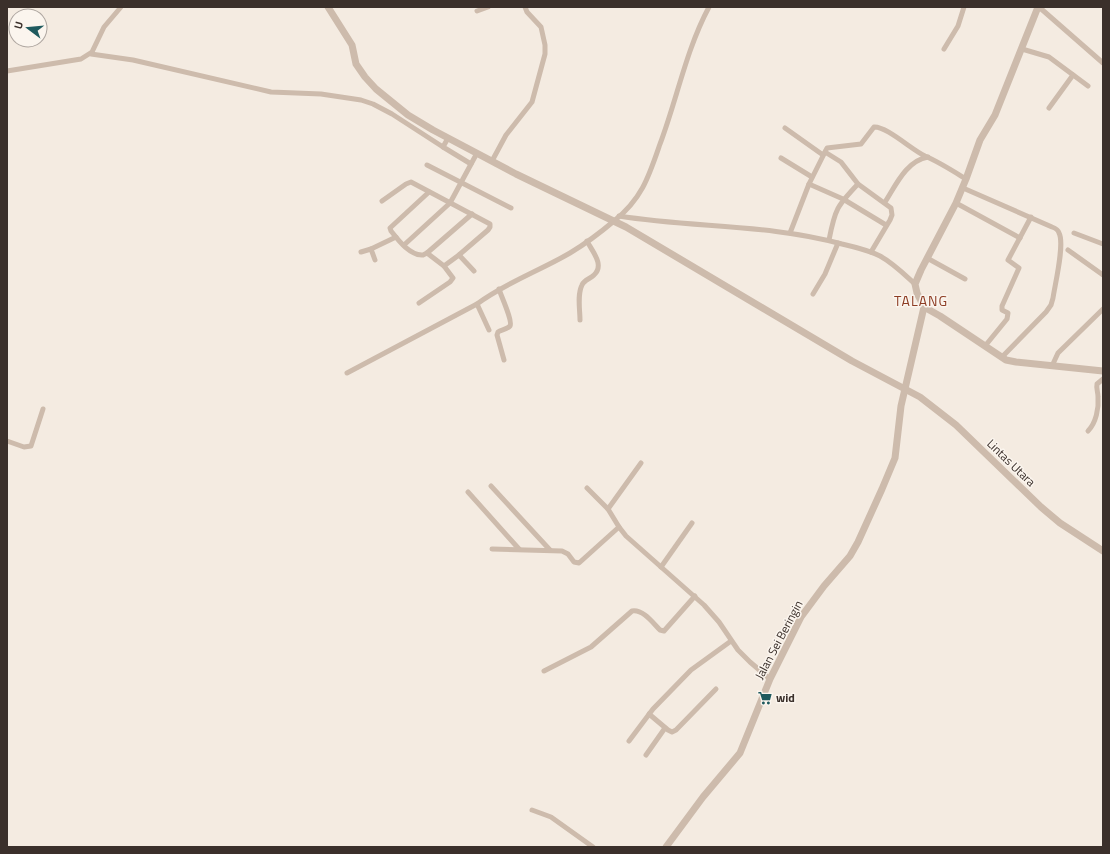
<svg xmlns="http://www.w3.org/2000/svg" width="1110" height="854" viewBox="0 0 1110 854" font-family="'Titillium Web',sans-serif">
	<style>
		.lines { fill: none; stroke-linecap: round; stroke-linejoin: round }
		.minor { stroke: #cdbbac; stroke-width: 5 }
		.tertiary { stroke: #cdbbac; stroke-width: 7 }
		.labels { text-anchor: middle; stroke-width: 3; stroke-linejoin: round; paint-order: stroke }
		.street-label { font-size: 12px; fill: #3b302b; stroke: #fbf5ee }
		.poi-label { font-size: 12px; font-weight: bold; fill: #3b302b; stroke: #fbf5ee; text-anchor: start }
		.quarter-label { font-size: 14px; letter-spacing: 1px; fill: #8c3b22; stroke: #fbf5ee }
	</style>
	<rect width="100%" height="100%" fill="#f4ebe1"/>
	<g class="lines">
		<g class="minor">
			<path d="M1039 7 1103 63"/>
			<path d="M477 11 488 7"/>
			<path d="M944 49 958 26 964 7"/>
			<path d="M1022 49 1049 57 1088 86"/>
			<path d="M91 54 133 60 271 92 321 94 361 100 373 104 392 114 443 147"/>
			<path d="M7 71 81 59 92 52 104 27 121 7"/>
			<path d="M1049 108 1073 75"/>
			<path d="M785 128 823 155"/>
			<path d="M448 138 443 147 471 164"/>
			<path d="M825 152 841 162 858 184 891 208 892 215 890 220 871 252"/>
			<path d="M781 158 812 177"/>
			<path d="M492 161 506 135 532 102 545 54V45L541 27 527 12 525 7"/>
			<path d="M427 165 511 208"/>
			<path d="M809 184 843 199 886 225"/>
			<path d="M963 188 1052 227C1055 228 1058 229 1059 233 1065 244 1055 284 1053 298L1051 305 1046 312 1002 357"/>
			<path d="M429 192 390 228 391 231C398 240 410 256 423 255L427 253 472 214"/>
			<path d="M382 201 406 184 411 182 490 224V227L488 230 459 255 444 266"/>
			<path d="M885 202C896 185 906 161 928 157"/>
			<path d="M956 203 1020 238"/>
			<path d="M619 216C693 228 770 224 842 244 855 247 868 250 880 256 893 263 904 274 915 284"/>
			<path d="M790 233 809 184 827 148 861 144 874 127C886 126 912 150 925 156 939 162 953 171 966 179"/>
			<path d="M1074 233 1103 244"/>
			<path d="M829 240C835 209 837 206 858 184"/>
			<path d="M404 245 450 203 477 153"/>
			<path d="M1068 250 1103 275"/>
			<path d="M361 252 371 249"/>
			<path d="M459 255 474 271"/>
			<path d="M927 258 965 279"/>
			<path d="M375 260 371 249 396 237"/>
			<path d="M499 289C501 296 513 321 510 326 508 329 501 330 498 332L497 335 504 360"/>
			<path d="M813 294 825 274 838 243"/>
			<path d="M419 303 450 282 453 278 444 266 427 253"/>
			<path d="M580 320C580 310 577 295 582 285 584 280 590 279 594 275 605 265 592 251 587 241"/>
			<path d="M489 330 477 304C505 283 539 271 570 253 585 244 601 232 614 221 642 199 649 176 660 144 677 99 686 50 709 7"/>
			<path d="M985 346 1007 319 1008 313 1002 310V306L1019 268 1008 260 1031 217"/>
			<path d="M1052 366 1058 353 1103 309"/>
			<path d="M347 373 477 304"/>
			<path d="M1088 431C1096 423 1099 408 1098 397 1098 392 1096 388 1097 384L1103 379"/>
			<path d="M7 441 24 447 31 446 43 409"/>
			<path d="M491 486 550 550"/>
			<path d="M587 488 608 509 619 527"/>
			<path d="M468 492 519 549"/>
			<path d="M608 509 641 463"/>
			<path d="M492 549 562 551 568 554 574 562 579 563 619 527 626 536 704 605 719 622 738 650 750 662 770 679"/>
			<path d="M661 567 692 523"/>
			<path d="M544 671 591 647 632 611C643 609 653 623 660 630L664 631 695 596"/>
			<path d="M649 714 668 730 672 732 676 730 716 689"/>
			<path d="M629 741 653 709 691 670 731 641"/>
			<path d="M646 755 665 728"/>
			<path d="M532 810 551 817 593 847"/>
		</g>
		<g class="tertiary">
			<path d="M328 7 352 45 356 64 365 77 376 89 408 115 433 130 516 174 626 227 852 361 920 397 956 425 1041 507 1060 523 1103 551"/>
			<path d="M1038 7 995 115 980 140 966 179 956 203 921 270 915 284 917 293 924 307 940 316 1006 360 1016 362 1103 371"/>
			<path d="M666 847 703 797 740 753 770 679 801 617 824 586 850 556 858 542 882 489 895 458 901 406 924 307"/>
		</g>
	</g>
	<defs>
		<symbol id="supermarket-bare" viewBox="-9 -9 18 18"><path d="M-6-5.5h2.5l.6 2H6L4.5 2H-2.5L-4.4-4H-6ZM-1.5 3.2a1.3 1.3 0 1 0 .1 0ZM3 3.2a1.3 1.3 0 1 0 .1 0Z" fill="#1f5a5e" stroke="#fbf5ee" stroke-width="2.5" paint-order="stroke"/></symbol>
	</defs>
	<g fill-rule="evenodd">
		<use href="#supermarket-bare" x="755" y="688" width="20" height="20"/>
	</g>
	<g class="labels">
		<g class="street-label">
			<text transform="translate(1011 463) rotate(44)" y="4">Lintas Utara</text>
			<text transform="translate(779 640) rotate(-62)" y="4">Jalan Sei Beringin</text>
		</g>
		<g class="poi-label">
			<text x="776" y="702">wid</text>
		</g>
		<g class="quarter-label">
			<text x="921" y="306">TALANG</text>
		</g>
	</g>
	<rect width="1110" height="854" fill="none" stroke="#3b302b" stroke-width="16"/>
	<g transform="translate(28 28) rotate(286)"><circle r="19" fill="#fbf5ee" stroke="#aea6a0"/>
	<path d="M0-3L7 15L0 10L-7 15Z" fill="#1f5a5e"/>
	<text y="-6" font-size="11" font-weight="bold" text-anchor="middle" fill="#3b302b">U</text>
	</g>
</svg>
